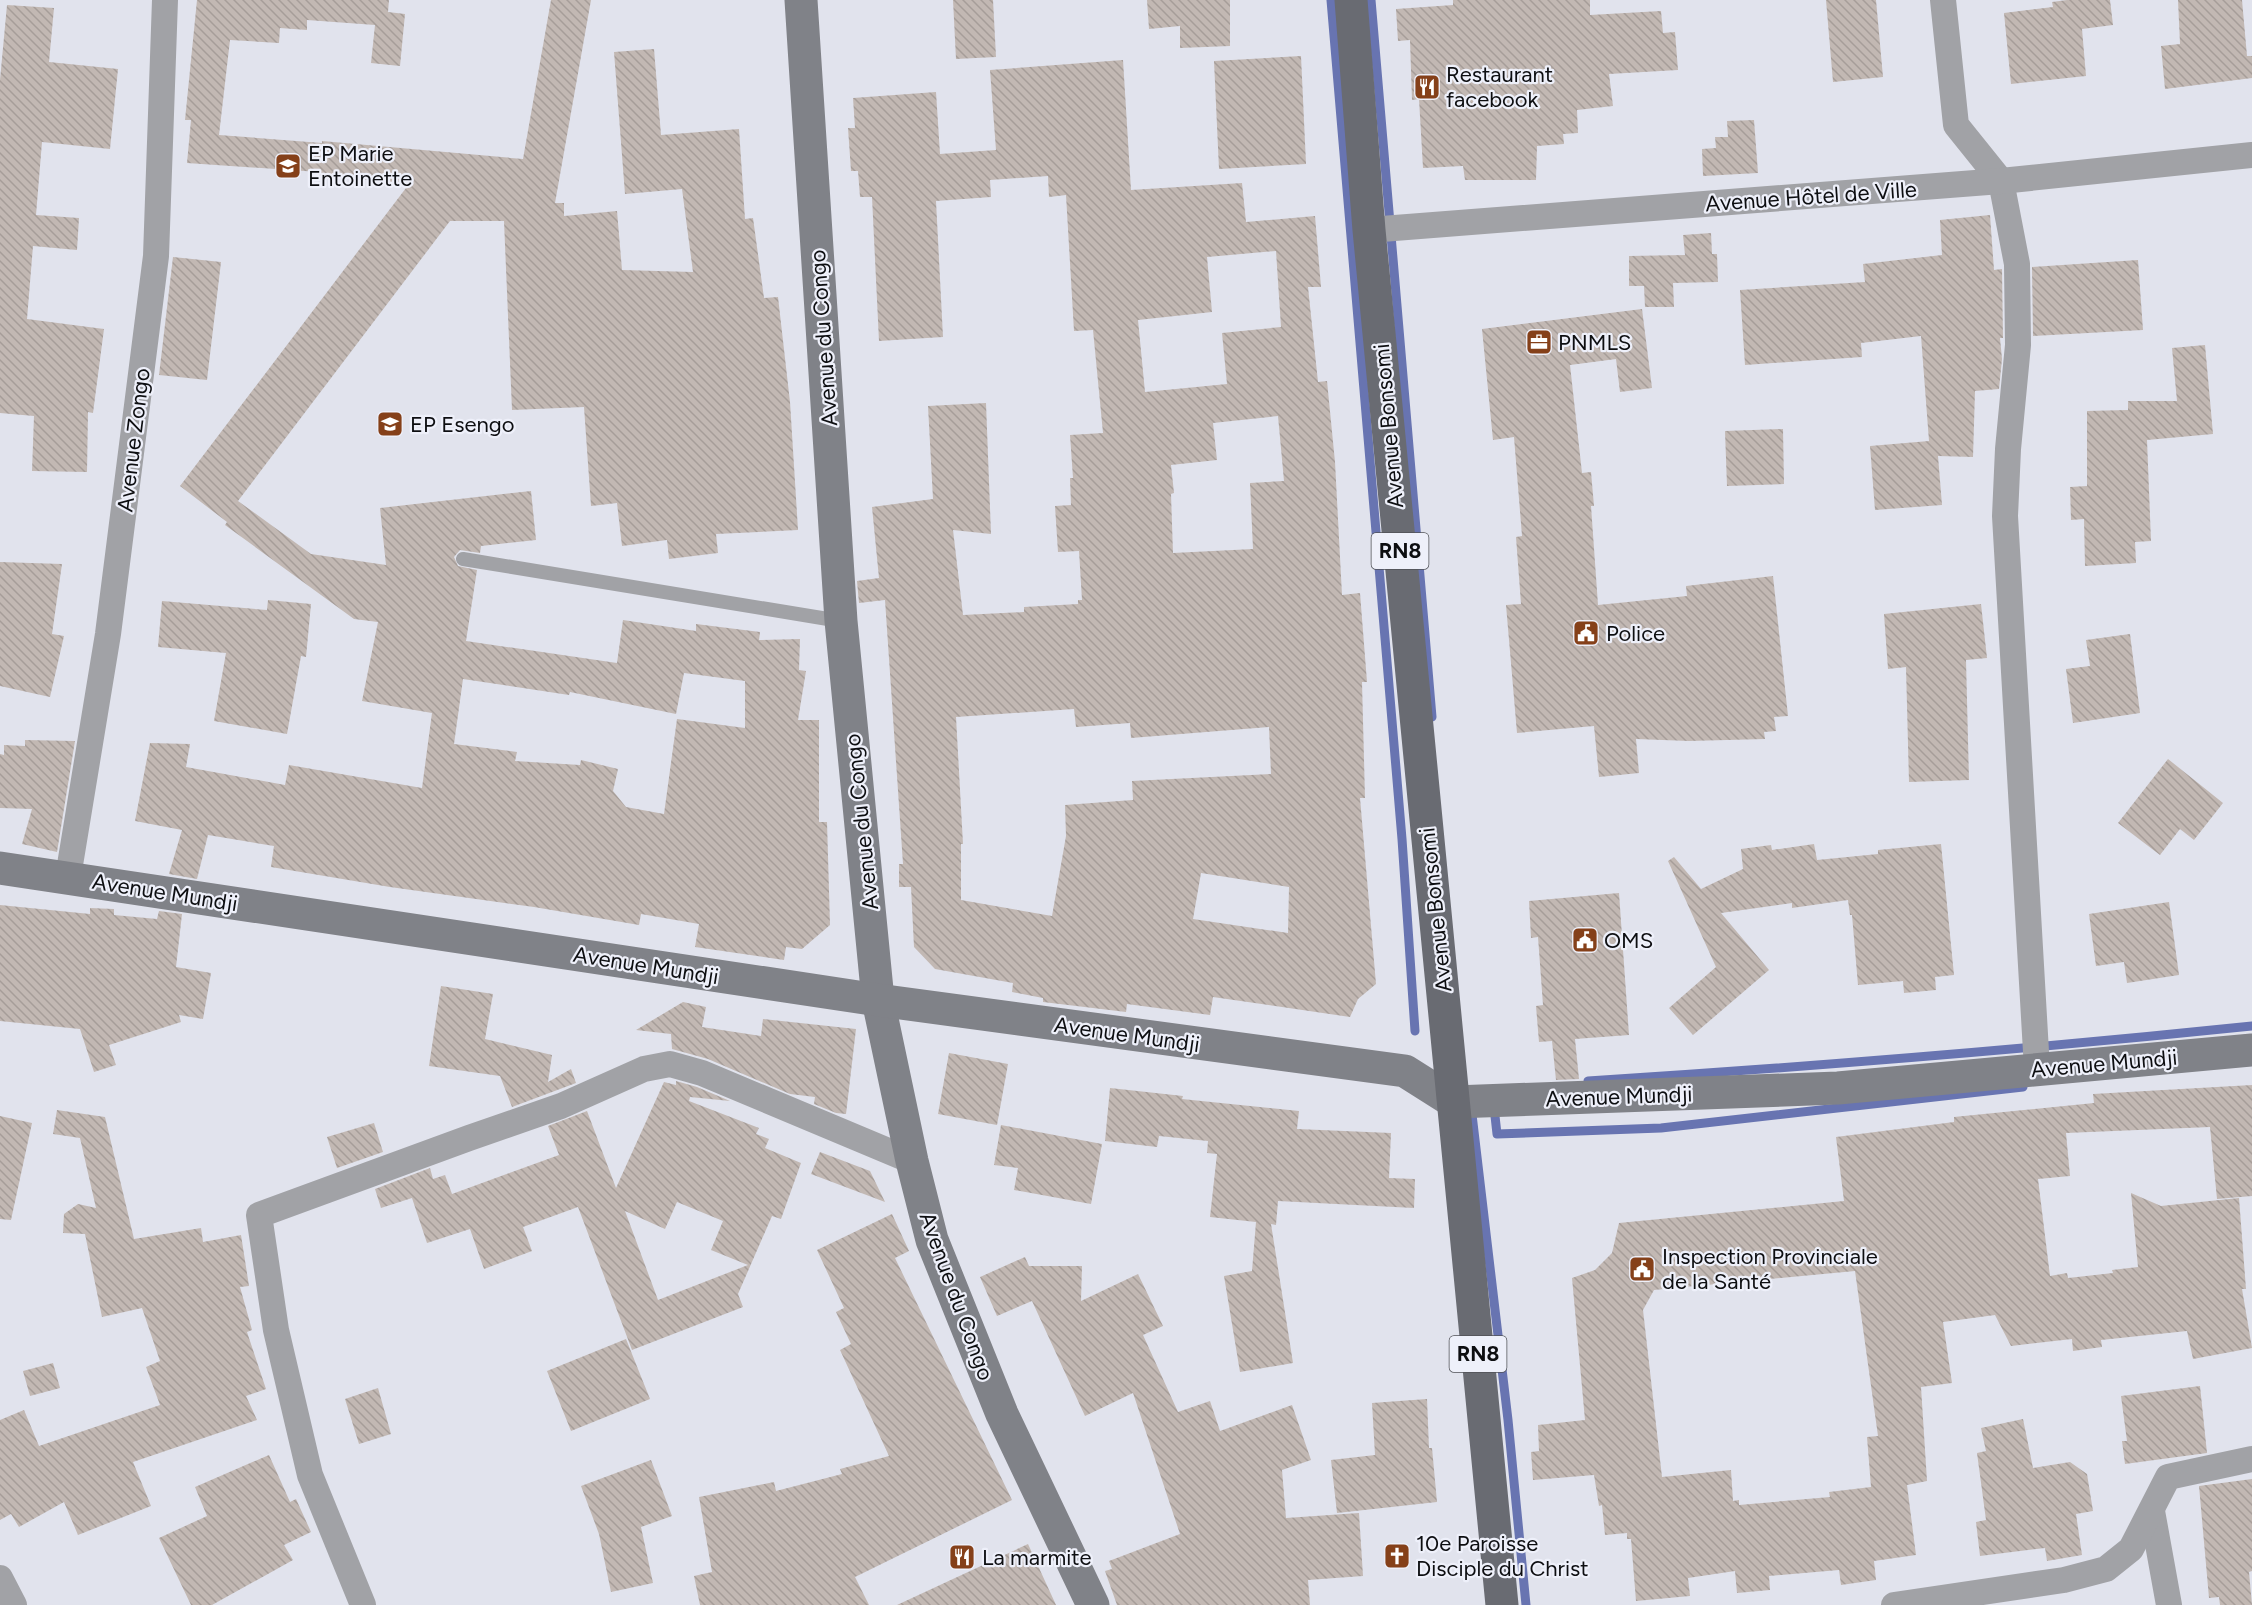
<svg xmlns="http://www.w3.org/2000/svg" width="2252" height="1605" viewBox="0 0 2252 1605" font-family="Figtree,sans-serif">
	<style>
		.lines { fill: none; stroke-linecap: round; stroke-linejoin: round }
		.stream { stroke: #6874b1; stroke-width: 9 }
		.building { fill: url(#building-back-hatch); fill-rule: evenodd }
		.lane { stroke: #a1a2a6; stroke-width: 14 }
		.street { stroke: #a1a2a6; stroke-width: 26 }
		.secondary { stroke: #808288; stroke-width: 33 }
		.primary { stroke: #696b72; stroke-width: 33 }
		.labels { text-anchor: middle; stroke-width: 4.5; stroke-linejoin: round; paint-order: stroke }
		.shield { fill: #eef0fa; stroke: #505257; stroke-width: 1.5 }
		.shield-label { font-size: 21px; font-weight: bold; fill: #0d0e11 }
		.poi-label { font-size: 22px; fill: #0d0e11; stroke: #eef0fa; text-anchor: start }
		.street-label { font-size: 22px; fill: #0d0e11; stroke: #eef0fa }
	</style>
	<defs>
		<pattern id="building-back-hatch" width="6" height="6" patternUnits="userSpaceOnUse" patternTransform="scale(1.5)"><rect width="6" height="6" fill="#c2b8b3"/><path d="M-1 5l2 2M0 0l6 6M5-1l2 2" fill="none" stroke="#a69d99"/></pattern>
	</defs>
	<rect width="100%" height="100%" fill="#e1e3ed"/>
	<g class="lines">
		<g class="stream">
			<path d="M1331 0 1402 839 1415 1031"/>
			<path d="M1371 0 1432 717"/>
			<path d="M1588 1081C1810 1067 2031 1049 2252 1026"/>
			<path d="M1471 1106 1508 1420 1526 1605"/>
			<path d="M1494 1107 1497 1134 1661 1128 2023 1087"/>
		</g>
	</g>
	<g class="building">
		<path d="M197 0H389L388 12 405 14 400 66 371 63 375 25 307 20V30L280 28 279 43 230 40 219 135 322 143V141L523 159 551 0H591L555 203H564V216L617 211 622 270 693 272 682 189 625 194 614 52 654 49 661 135 739 129 745 219 753 218 764 298 778 297 790 402 798 530 716 534 718 553 669 559 667 540 622 546 617 503 591 506 584 407 512 410 504 221H450L238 501 311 554 386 565 380 508 531 491 536 540 481 546 480 553 460 550 454 557 458 566 477 570 466 641 617 663 623 620 696 631V624L760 632 759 640 800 639 799 670 806 671 798 720H819V822H827L830 925 802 949 786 947 784 960 695 947 699 924 641 914 639 925 534 907 390 887 271 867 274 846 208 835 197 879 169 874 182 830 135 821 150 743 190 744 186 767 285 785 289 765 422 788 432 713 362 701 378 622 354 619 225 525 227 522 180 486 409 184 318 175 319 172 187 163 191 120H185ZM684 673 745 681V728L677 719 664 814 626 807 613 791 618 769 581 760 580 765 515 761 517 752 454 744 463 679 569 695 570 692 676 714Z"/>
		<path d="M953 0H993L996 57 956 59Z"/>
		<path d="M1147 0H1230V46L1180 48V26L1149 29Z"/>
		<path d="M1453 0H1590V15L1661 11 1663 33 1675 32 1678 70 1609 74 1613 106 1577 110 1578 133 1563 134 1564 144 1537 146 1536 180H1465L1463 166 1423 168 1419 99 1412 100 1410 40 1398 41 1396 9 1453 5Z"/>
		<path d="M1826 0H1876L1883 77 1833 82Z"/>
		<path d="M2067 0H2110L2113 25 2082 29 2086 76 2011 84 2004 13 2053 7 2052 2Z"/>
		<path d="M2178 0H2242L2247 56H2252V78L2165 89 2161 46 2180 44Z"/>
		<path d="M7 5 54 8 49 62 118 69 110 149 42 142 36 215 79 218 77 250 33 246 27 319 104 329 93 413 88 412 87 472 32 471 34 416 0 413V80Z"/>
		<path d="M1301 56 1306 164 1219 169 1214 61Z"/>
		<path d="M1123 60 1131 190 1242 183 1246 222 1315 216 1321 287H1308L1318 382 1327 381 1335 462 1342 595 1360 593 1367 682H1362L1365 798H1360L1376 984 1358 999 1350 1017 1213 997 1210 1015 1127 1004 1126 1012 1043 1002V998L1012 992 1013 983 935 969 914 947 911 887H899V864H903L885 600 859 603 857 581 879 578 872 507 933 499 928 406 986 403 991 534 953 530 963 615 1024 612V607L1078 604V600H1082L1079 551 1058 552 1055 506 1071 505 1070 478H1073L1070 435 1103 433 1093 330 1074 331 1066 195 1049 197 1048 176 990 180 991 197 936 201 943 337 879 341 872 197H860L858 171H851L848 128H855L853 98 936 92 940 154 996 150 990 70ZM1276 251 1281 327 1222 333 1227 384 1145 392 1138 320 1212 312 1207 257ZM1278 416 1284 481 1250 483 1253 549 1173 553 1171 494 1174 493 1171 465 1217 460 1213 423ZM1074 709 1076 727 1130 723 1131 738 1269 727 1271 774 1132 781 1133 800 1065 805 1066 836 1052 916 961 900V844H963L956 717ZM1201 873 1289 887 1288 933 1193 919Z"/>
		<path d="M1754 120 1758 173 1703 176 1702 149 1716 148 1715 137H1728L1727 121Z"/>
		<path d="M1990 215 1994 270 2002 269 2003 338H2000L2002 359 1999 389 1975 391 1973 457 1938 456 1942 505 1875 510 1870 446 1929 441 1921 336 1861 343 1862 357 1745 365 1740 290 1865 282 1863 264 1942 255 1940 220Z"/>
		<path d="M1711 233 1712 254H1717L1718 282 1673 283 1674 307H1645L1644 286H1629V256L1685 255 1683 235Z"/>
		<path d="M173 257 221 262 207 380 159 375Z"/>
		<path d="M2138 260 2143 330 2033 336 2032 267Z"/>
		<path d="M1642 309 1652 388 1620 392 1616 359 1570 365 1582 473 1591 472 1594 506H1591L1598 605 1687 596 1686 586 1773 576 1788 716 1774 717 1776 731 1764 732 1765 739 1689 741 1636 739 1639 773 1599 777 1594 726 1517 733 1506 605 1521 604 1516 537 1522 536 1514 437 1493 440 1482 329Z"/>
		<path d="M2205 345 2213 434 2147 440 2151 541 2135 542 2136 563 2085 566 2084 519 2071 520 2070 487 2087 486V411L2128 410V401H2177L2172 348Z"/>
		<path d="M1783 429 1784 484 1727 486 1725 431Z"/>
		<path d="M0 562 62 564 52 634 64 636 50 697 0 686Z"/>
		<path d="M268 600 311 604 306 657 301 656 287 734 214 721 226 653 158 647 162 601 267 610Z"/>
		<path d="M1981 604 1987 658 1966 660 1969 780 1909 782 1906 667 1888 669 1884 614Z"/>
		<path d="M2130 634 2140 713 2073 723 2066 669 2090 666 2086 640Z"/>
		<path d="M25 740 75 741 57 852 22 844 32 809 0 808V754L4 755V745L25 746Z"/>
		<path d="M2168 759 2223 803 2194 840 2180 829 2160 855 2118 823Z"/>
		<path d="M1814 844 1817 860 1878 854V850L1941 844 1954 975 1935 977 1936 990 1904 993 1903 981 1858 985 1852 915H1850L1848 900 1792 908V903L1721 913 1769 970 1693 1035 1669 1008 1716 967 1668 861 1674 857 1701 889 1743 869 1741 849 1771 845 1772 850Z"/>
		<path d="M1619 893 1629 1035 1575 1039 1579 1079 1556 1080 1552 1041 1539 1042 1536 1006 1543 1005 1538 937 1531 938 1529 901Z"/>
		<path d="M2169 902 2179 975 2127 983 2124 962 2096 966 2089 914Z"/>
		<path d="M0 905 90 914V908L114 909V915L157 919 159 911 182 914 176 967 211 973 203 1019 179 1015 181 1022 109 1045 116 1065 94 1072 80 1029 0 1021Z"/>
		<path d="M441 986 493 994 485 1039 552 1055 548 1082 571 1069 576 1083 512 1107 500 1076 429 1066Z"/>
		<path d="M683 1002 706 1007 702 1027 761 1036 763 1019 856 1029 846 1114 836 1113 814 1104 815 1097 790 1094 708 1059 672 1049 671 1034 636 1030Z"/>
		<path d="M949 1053 1008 1064 997 1125 938 1114Z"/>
		<path d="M676 1081 697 1087 730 1101 690 1097 689 1101 759 1128 756 1134 769 1139 765 1148 801 1163 781 1219 772 1216 738 1294 743 1307 632 1350 578 1207 523 1227 532 1251 484 1269 470 1229 427 1243 412 1198 381 1208 375 1189 430 1168 433 1179 445 1175 452 1194 559 1155 548 1126 587 1111 616 1188 664 1082 676 1085ZM677 1202 723 1221 711 1250 748 1265 658 1300 625 1211 665 1229Z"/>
		<path d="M2252 1085V1196L2217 1199 2210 1127 2066 1133 2070 1176 2038 1179 2050 1276 2067 1273 2068 1278 2113 1273 2112 1270 2138 1267 2131 1193 2161 1206 2239 1198 2246 1289H2242L2252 1348 2193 1359 2187 1331 2101 1340 2102 1347 2073 1351 2072 1339 2011 1346 1995 1315 1943 1322 1952 1383 1921 1387 1927 1481 1907 1485 1916 1555 1874 1561 1876 1580 1841 1585 1839 1570 1769 1576 1770 1590 1737 1593 1735 1571 1688 1578 1690 1596 1636 1601 1631 1539H1627V1533L1605 1535 1602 1505 1599 1506 1594 1475 1533 1480 1531 1452 1539 1451 1538 1425 1585 1420 1572 1278 1595 1270 1612 1253 1619 1223 1844 1201 1836 1137 1954 1122V1117L2094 1103 2093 1094ZM1855 1271 1878 1436 1867 1437 1871 1487 1829 1492 1830 1497 1739 1505V1500L1733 1501 1731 1470 1662 1477 1643 1310 1654 1290Z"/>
		<path d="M1110 1088 1183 1096 1182 1099 1299 1111 1297 1129 1391 1133 1389 1178 1415 1179 1414 1208 1278 1201 1276 1225 1271 1224 1293 1363 1240 1372 1224 1276 1252 1271 1256 1222 1210 1217 1217 1154 1207 1153 1208 1141 1159 1136 1157 1147 1105 1141Z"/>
		<path d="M57 1110 105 1117 134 1239 201 1228 203 1242 241 1235 249 1286 240 1287 252 1330 247 1332 266 1389 246 1396 257 1420 133 1462 151 1506 78 1535 64 1502 19 1527 11 1514 0 1520V1420L24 1410 39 1446 160 1405 146 1367 160 1361 142 1308 102 1317 85 1234 63 1233 64 1214 78 1204 96 1208 80 1138 53 1134Z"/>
		<path d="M0 1116 32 1123 11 1220 0 1219Z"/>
		<path d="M374 1123 383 1152 337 1168 327 1137Z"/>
		<path d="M1001 1125 1102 1144 1091 1204 1014 1190 1018 1168 994 1165Z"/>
		<path d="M820 1152 870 1171 885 1202 811 1174Z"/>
		<path d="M892 1214 909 1251 895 1258 1012 1500 855 1577 869 1605H700L694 1576 712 1572 699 1497 774 1482 776 1491 842 1474 840 1469 889 1456 840 1350 851 1344 836 1312 844 1308 817 1250Z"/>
		<path d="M1025 1257 1029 1266H1082L1081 1301 1138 1274 1163 1326 1143 1335 1178 1412 1210 1401 1220 1431 1292 1405 1311 1460 1282 1470 1286 1518 1359 1513 1363 1576 1308 1580 1310 1605H1117L1105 1571 1112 1569 1109 1561 1180 1534 1133 1393 1085 1416 1032 1301 997 1316 980 1277Z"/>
		<path d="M626 1339 650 1399 571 1431 547 1371Z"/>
		<path d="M53 1363 60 1388 30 1396 23 1371Z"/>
		<path d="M2200 1386 2207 1453 2125 1464 2122 1441H2127L2121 1396Z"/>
		<path d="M378 1388 391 1434 359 1444 345 1399Z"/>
		<path d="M1427 1399 1429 1448H1432L1437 1502 1337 1513 1331 1460 1375 1455 1372 1403Z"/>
		<path d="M2023 1419 2033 1468 2070 1462 2087 1474 2093 1511 2076 1514 2082 1555 2047 1561 2045 1548 1980 1556 1976 1522 1986 1520 1977 1453 1986 1451 1981 1428Z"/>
		<path d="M269 1455 290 1502 296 1499 311 1532 284 1545 293 1560 212 1605H191L159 1538 207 1516 195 1487Z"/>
		<path d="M651 1460 672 1516 641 1527 653 1583 611 1592 599 1534 581 1486Z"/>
		<path d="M2252 1479V1571L2249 1572 2252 1605H2220L2219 1597 2209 1598 2199 1486Z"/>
		<path d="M1028 1544 1056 1605H897Z"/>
	</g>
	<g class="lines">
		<path class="lane" d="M463 559 840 621"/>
		<g class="street">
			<path d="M1943 0 1956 125 2001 181 2017 264 2018 345 2008 449 2005 516 2037 1069"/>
			<path d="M1369 230 2001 181 2252 155"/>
			<path d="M68 877 108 634 156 256 165 0"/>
			<path d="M2152 1511 2169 1605"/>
			<path d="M0 1578 14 1605"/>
			<path d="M363 1605 310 1475 276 1330 259 1215 469 1138 561 1106 644 1069 670 1064 702 1073 912 1161"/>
			<path d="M1894 1605 2064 1580 2106 1569 2131 1549 2168 1477 2252 1459"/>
		</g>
		<g class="secondary">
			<path d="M801 0 841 621 878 1000 912 1161 932 1240 1002 1414 1093 1605"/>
			<path d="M0 868 878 1000 1405 1071 1454 1102 1838 1088 2252 1050"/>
		</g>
		<path class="primary" d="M1351 0 1369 230 1502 1605"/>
	</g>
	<defs>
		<symbol id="restaurant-square" viewBox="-11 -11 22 22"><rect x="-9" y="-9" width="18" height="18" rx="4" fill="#854019" stroke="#eef0fa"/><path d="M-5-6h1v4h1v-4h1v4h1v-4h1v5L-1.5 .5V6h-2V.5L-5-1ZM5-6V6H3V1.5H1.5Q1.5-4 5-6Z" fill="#fff"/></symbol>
		<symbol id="school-square" viewBox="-11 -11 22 22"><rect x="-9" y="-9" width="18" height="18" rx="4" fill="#854019" stroke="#eef0fa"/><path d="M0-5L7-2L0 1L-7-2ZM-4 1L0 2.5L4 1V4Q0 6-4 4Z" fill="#fff"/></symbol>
		<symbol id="office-square" viewBox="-11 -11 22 22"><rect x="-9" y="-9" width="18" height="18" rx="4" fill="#854019" stroke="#eef0fa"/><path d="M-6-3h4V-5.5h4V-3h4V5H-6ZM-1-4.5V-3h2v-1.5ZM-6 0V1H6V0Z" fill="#fff"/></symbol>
		<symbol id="civic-square" viewBox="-11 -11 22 22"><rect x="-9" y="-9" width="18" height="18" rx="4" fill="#854019" stroke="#eef0fa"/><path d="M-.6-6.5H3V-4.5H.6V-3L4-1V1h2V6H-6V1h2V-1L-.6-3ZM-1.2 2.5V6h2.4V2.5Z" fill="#fff"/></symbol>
		<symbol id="church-square" viewBox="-11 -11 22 22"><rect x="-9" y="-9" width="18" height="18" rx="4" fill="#854019" stroke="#eef0fa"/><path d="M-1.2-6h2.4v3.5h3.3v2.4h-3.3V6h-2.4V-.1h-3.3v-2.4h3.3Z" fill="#fff"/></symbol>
	</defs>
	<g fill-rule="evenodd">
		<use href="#restaurant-square" x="1412" y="72" width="30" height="30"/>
		<use href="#school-square" x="273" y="151" width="30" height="30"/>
		<use href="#office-square" x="1524" y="327" width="30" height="30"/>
		<use href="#school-square" x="375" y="409" width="30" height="30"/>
		<use href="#civic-square" x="1571" y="618" width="30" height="30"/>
		<use href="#civic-square" x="1570" y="925" width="30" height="30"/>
		<use href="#civic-square" x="1627" y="1254" width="30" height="30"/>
		<use href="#church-square" x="1382" y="1541" width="30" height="30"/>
		<use href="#restaurant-square" x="947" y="1542" width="30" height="30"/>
	</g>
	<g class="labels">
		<g class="shield">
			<rect x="1371.5" y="533" width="57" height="36" rx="4.5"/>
			<rect x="1449.5" y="1336" width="57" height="36" rx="4.5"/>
		</g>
		<g class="shield-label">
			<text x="1400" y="558">RN8</text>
			<text x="1478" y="1361">RN8</text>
		</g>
		<g class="poi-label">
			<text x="1446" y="82">Restaurant<tspan x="1446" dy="25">facebook</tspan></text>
			<text x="308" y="161">EP Marie<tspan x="308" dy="25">Entoinette</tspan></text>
			<text x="1558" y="350">PNMLS</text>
			<text x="410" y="432">EP Esengo</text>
			<text x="1606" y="641">Police</text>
			<text x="1604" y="948">OMS</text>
			<text x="1662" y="1264">Inspection Provinciale<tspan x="1662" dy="25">de la Santé</tspan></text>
			<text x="1416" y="1551">10e Paroisse<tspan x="1416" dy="25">Disciple du Christ</tspan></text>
			<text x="982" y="1565">La marmite</text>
		</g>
		<g class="street-label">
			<text transform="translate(1811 196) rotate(-4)" y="8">Avenue Hôtel de Ville</text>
			<text transform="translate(823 338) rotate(-94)" y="8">Avenue du Congo</text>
			<text transform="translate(1388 426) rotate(-95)" y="8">Avenue Bonsomi</text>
			<text transform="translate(133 440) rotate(-83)" y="8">Avenue Zongo</text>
			<text transform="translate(861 822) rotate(-96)" y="8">Avenue du Congo</text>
			<text transform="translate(165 892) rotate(9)" y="8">Avenue Mundji</text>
			<text transform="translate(1435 910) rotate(-96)" y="8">Avenue Bonsomi</text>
			<text transform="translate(646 965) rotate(9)" y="8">Avenue Mundji</text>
			<text transform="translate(1127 1034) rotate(8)" y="8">Avenue Mundji</text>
			<text transform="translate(2104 1063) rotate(-5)" y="8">Avenue Mundji</text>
			<text transform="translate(1619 1096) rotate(-2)" y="8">Avenue Mundji</text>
			<text transform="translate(957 1296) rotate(70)" y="8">Avenue du Congo</text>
		</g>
	</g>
</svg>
